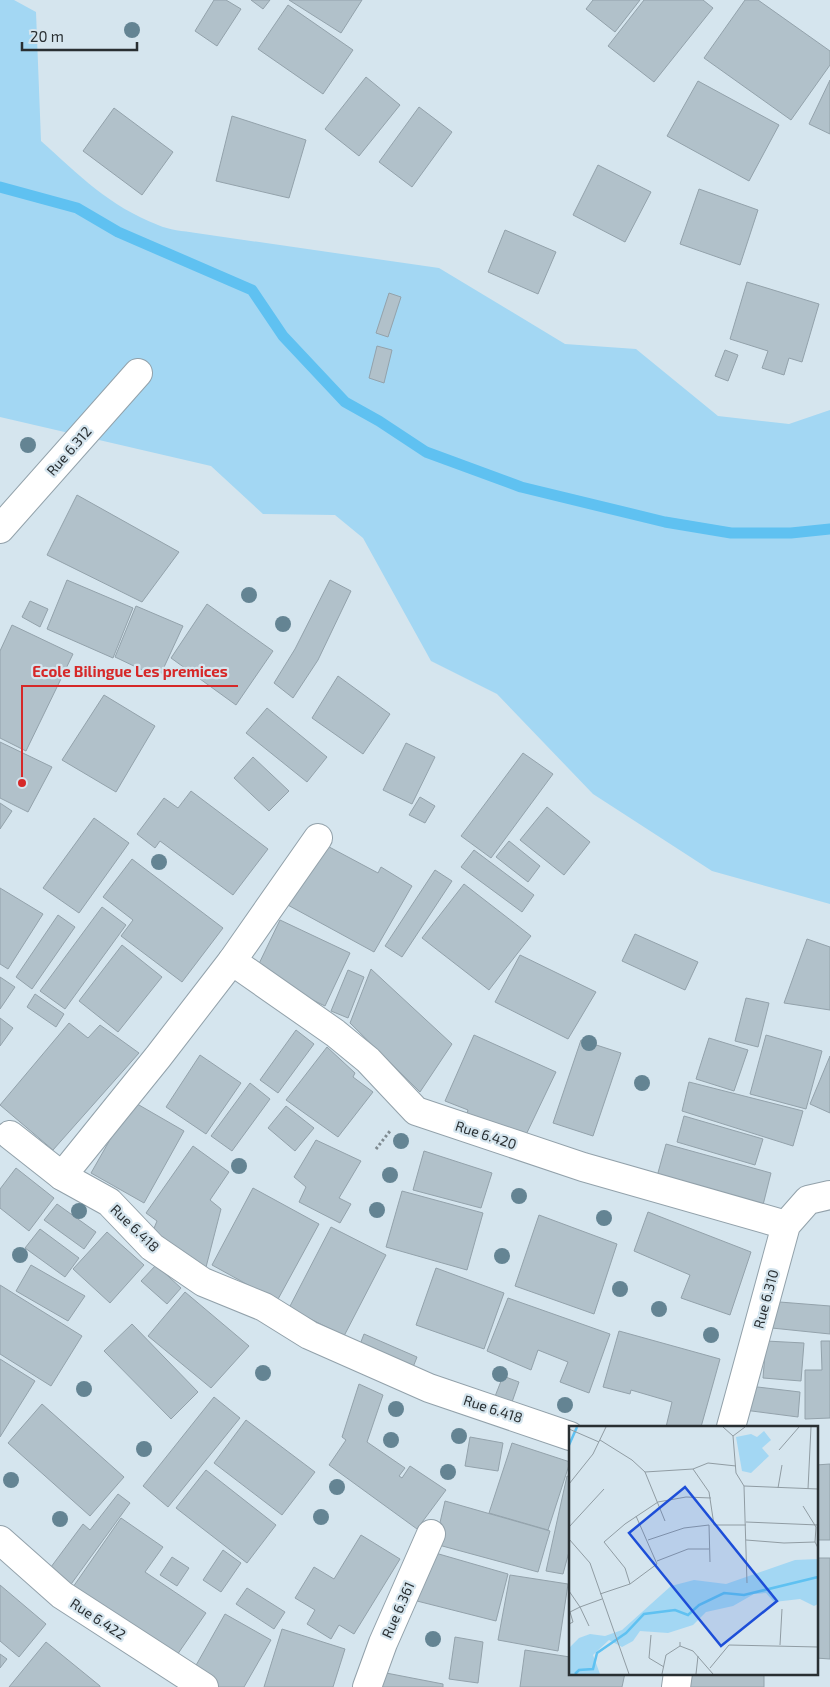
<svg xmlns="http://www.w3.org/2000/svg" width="830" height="1687" viewBox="0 0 830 1687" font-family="'Exo 2',sans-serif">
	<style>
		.green { fill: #a3d7f3 }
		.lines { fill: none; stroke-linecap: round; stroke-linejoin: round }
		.stream { stroke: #5fc1f1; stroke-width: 11 }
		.building { fill: #b1c1ca; stroke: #93a2ab }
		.street-casing { stroke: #92a1aa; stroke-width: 30 }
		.path { stroke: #7f8a90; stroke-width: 3; stroke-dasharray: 2.5 2.5; stroke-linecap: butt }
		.street { stroke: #fff; stroke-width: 28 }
		.tree { fill: #648493 }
		.labels { text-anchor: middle; stroke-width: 4.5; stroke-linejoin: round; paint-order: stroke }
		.street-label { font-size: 14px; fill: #292f32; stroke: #d5e5ee }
		.inset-river { fill: none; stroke: #5fc1f1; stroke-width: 2.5 }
		.inset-road { fill: none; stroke: #909ca3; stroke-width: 1 }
		.view { fill: #1d4ed8; fill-opacity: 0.15; stroke: #1d4ed8; stroke-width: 2.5 }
		.inset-edge { fill: none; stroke: #292f32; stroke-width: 2.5 }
		.leader { fill: none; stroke: #d62828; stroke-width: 2 }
		.callout-dot { fill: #d62828; stroke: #d5e5ee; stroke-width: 2 }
		.callout-label { font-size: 15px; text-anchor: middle; font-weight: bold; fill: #d62828; stroke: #d5e5ee; stroke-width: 4.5; stroke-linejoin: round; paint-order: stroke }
	</style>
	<rect width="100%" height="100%" fill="#d5e5ee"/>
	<path class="green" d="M0 0H14L36 12 41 141C79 175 109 206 158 225 169 230 183 231 196 233L439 268 565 344 636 349 718 416 789 424 830 410V904L712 871 593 794 497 694 431 661 363 538 335 515 263 514 211 466 0 417Z"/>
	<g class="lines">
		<path class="stream" d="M0 187 77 208 118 232 252 290 283 336 345 402 379 421 426 452 521 487 665 522 731 533H791L830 529"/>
	</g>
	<g class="building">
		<path d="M214 0H226L241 9 217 46 195 31Z"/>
		<path d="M251 0H270L263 9Z"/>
		<path d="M289 0H362L341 33Z"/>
		<path d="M593 0H640L615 32 586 9Z"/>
		<path d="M644 0H703L713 8 654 82 608 46Z"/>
		<path d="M745 0H758L830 51V65L791 120 704 58Z"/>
		<path d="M288 5 353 50 323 94 258 49Z"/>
		<path d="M366 77 400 105 359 156 325 129Z"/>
		<path d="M830 80V134L809 124Z"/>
		<path d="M698 81 779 125 749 181 667 136Z"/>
		<path d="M419 107 452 132 412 187 379 162Z"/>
		<path d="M114 108 173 152 142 195 83 151Z"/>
		<path d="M232 116 306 140 289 198 216 181Z"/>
		<path d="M598 165 651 192 625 242 573 215Z"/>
		<path d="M699 189 758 210 740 265 680 244Z"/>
		<path d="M505 230 556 252 538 294 488 272Z"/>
		<path d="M747 282 819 304 802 362 789 358 784 375 762 368 768 351 730 339Z"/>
		<path d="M389 293 401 297 388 337 376 333Z"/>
		<path d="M377 346 392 350 384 383 369 378Z"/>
		<path d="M725 350 738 355 728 381 715 376Z"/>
		<path d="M77 495 179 552 142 602 47 555Z"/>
		<path d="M67 580 133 608 113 658 47 629Z"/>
		<path d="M330 580 351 591 318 660 293 698 274 683 295 649Z"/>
		<path d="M30 601 48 609 40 627 22 617Z"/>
		<path d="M207 604 273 651 236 705 171 658Z"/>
		<path d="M136 606 183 626 159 678 115 657Z"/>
		<path d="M12 625 73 654 26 751 0 738V651Z"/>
		<path d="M338 676 390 714 363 754 312 718Z"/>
		<path d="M104 695 155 726 116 792 62 760Z"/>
		<path d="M267 708 327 757 307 782 246 733Z"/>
		<path d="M0 742 52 767 28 812 0 798Z"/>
		<path d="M406 743 435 757 412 804 383 790Z"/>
		<path d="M523 753 553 774 491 858 461 836Z"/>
		<path d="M253 757 289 791 269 811 234 778Z"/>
		<path d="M191 791 268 849 233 895 160 841 155 848 137 834 164 798 178 808Z"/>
		<path d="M420 797 435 806 425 823 409 815Z"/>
		<path d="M0 803 12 811 0 829Z"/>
		<path d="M547 807 590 842 564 875 520 840Z"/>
		<path d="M94 818 129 843 79 913 43 888Z"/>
		<path d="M318 841 378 873 381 867 412 886 374 952 286 904Z"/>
		<path d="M509 841 540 866 528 882 496 857Z"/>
		<path d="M474 850 534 895 522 912 461 867Z"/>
		<path d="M132 859 223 928 182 982 121 936 133 920 103 897Z"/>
		<path d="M435 870 452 881 402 957 385 946Z"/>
		<path d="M464 884 531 936 489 990 422 938Z"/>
		<path d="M0 888 43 914 8 969 0 964Z"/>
		<path d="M102 907 126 925 65 1009 40 991Z"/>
		<path d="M58 915 75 927 32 989 16 977Z"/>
		<path d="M280 920 350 953 325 1006 255 972Z"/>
		<path d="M635 934 698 962 685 990 622 961Z"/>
		<path d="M807 939 830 947V1010L784 1003Z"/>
		<path d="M122 945 162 977 118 1032 79 1001Z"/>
		<path d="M520 955 596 992 568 1039 495 1002Z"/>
		<path d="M371 969 452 1044 420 1092 350 1023Z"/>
		<path d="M348 970 364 977 348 1018 331 1011Z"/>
		<path d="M0 977 15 987 0 1009Z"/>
		<path d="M35 994 64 1014 56 1027 27 1007Z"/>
		<path d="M746 998 769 1003 758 1047 735 1041Z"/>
		<path d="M0 1018 13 1028 0 1046Z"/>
		<path d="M69 1023 88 1038 100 1025 139 1053 53 1150 0 1105Z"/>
		<path d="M296 1030 314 1044 278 1093 260 1080Z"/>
		<path d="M474 1035 556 1072 523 1141 466 1117 468 1110 445 1101Z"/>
		<path d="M766 1035 822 1051 806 1109 750 1094Z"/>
		<path d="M709 1038 748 1050 734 1091 696 1079Z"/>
		<path d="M581 1040 621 1053 593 1136 553 1123Z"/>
		<path d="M327 1047 355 1073 353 1077 373 1092 338 1137 286 1100Z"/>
		<path d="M200 1055 241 1083 206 1134 166 1107Z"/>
		<path d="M830 1056V1113L810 1104Z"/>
		<path d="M689 1082 803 1111 793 1146 682 1111Z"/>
		<path d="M250 1083 270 1099 232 1151 211 1136Z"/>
		<path d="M132 1101 184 1131 144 1203 91 1173Z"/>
		<path d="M286 1106 314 1128 295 1151 268 1128Z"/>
		<path d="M684 1116 763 1139 755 1165 677 1142Z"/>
		<path d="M316 1140 361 1161 339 1198 351 1204 340 1223 299 1202 306 1187 294 1177Z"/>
		<path d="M666 1144 771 1173 762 1209 656 1180Z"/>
		<path d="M193 1146 229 1172 210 1200 221 1209 204 1275 150 1238 157 1221 146 1213Z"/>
		<path d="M424 1151 492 1173 481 1208 413 1190Z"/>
		<path d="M16 1168 54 1198 29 1231 0 1208V1189Z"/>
		<path d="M253 1188 319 1224 277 1301 212 1265Z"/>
		<path d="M402 1191 483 1213 467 1270 386 1247Z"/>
		<path d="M57 1204 96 1232 84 1249 44 1220Z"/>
		<path d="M648 1212 751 1252 730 1315 681 1298 690 1275 634 1251Z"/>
		<path d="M539 1215 617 1244 594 1314 515 1286Z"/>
		<path d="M331 1227 386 1255 344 1336 289 1308Z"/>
		<path d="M40 1229 79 1258 65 1277 25 1248Z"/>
		<path d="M107 1232 144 1265 110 1303 73 1269Z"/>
		<path d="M31 1265 85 1296 68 1321 16 1291Z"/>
		<path d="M156 1265 181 1288 167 1304 141 1281Z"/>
		<path d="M436 1268 504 1293 484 1349 416 1325Z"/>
		<path d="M0 1285 82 1336 51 1386 0 1354Z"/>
		<path d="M185 1292 249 1346 211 1388 148 1336Z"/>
		<path d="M508 1298 610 1334 589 1393 560 1382 568 1362 538 1350 531 1370 487 1351Z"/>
		<path d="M767 1301 830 1306V1334L762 1327Z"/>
		<path d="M132 1324 198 1392 171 1419 104 1351Z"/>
		<path d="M619 1331 720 1359 701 1427H666L672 1402 631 1390 630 1394 603 1387Z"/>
		<path d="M364 1334 417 1357 410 1375 357 1352Z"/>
		<path d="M766 1341 804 1343 801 1381 763 1378Z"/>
		<path d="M821 1341H830V1418L805 1419V1370H822Z"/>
		<path d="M0 1359 35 1381 0 1437Z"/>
		<path d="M503 1376 519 1382 511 1405 494 1399Z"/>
		<path d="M359 1384 383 1395 367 1442 405 1468 399 1476 402 1478 410 1466 446 1490 417 1529 329 1465 346 1440 342 1437Z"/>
		<path d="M749 1386 800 1392 798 1417 744 1410Z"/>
		<path d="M214 1397 240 1418 168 1507 143 1486Z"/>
		<path d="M42 1404 124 1477 90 1516 8 1443Z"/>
		<path d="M246 1420 315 1472 282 1515 214 1463Z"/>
		<path d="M470 1437 503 1443 498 1471 465 1466Z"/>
		<path d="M512 1443 570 1462 548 1530 489 1513Z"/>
		<path d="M830 1464V1540H816V1465Z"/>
		<path d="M206 1470 276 1525 247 1563 176 1508Z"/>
		<path d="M567 1476 570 1477V1548L563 1574 546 1571Z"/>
		<path d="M118 1494 130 1503 69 1587 48 1571 83 1524 90 1530Z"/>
		<path d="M445 1501 550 1531 538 1572 435 1544Z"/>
		<path d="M121 1518 163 1547 145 1572 206 1613 175 1658 73 1587Z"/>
		<path d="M361 1535 400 1559 354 1634 339 1625 331 1639 307 1624 315 1610 295 1598 314 1567 334 1579Z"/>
		<path d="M223 1550 241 1563 221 1592 203 1580Z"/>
		<path d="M425 1550 508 1574 496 1621 413 1600Z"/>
		<path d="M172 1557 189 1568 177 1586 160 1575Z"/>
		<path d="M816 1558H830V1659L816 1658Z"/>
		<path d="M510 1575 568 1584 558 1651 498 1640Z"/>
		<path d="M0 1585 46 1624 19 1657 0 1641Z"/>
		<path d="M247 1588 285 1612 274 1629 236 1604Z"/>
		<path d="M225 1614 271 1640 244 1687H210L190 1676Z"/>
		<path d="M282 1629 345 1649 333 1687H264Z"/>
		<path d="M455 1637 483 1642 478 1683 449 1679Z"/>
		<path d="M46 1642 100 1686V1687H9Z"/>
		<path d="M525 1650 570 1657V1673H625L622 1687H520Z"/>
		<path d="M0 1654 7 1659 0 1668Z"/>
		<path d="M381 1672 443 1684V1687H378Z"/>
		<rect x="688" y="1673" width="76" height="14"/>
	</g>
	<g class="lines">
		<defs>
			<g id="street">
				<path d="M0 529 138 373"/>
				<path d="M318 838 232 961 158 1057 62 1176 109 1202 152 1247 203 1282 264 1307 309 1335 429 1388 570 1436"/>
				<path d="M232 961 335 1033 368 1060 416 1111 583 1167 786 1225"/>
				<path d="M10 1135 62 1176"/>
				<path d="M731 1427 786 1225 808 1200 830 1195"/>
				<path d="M0 1540 62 1595 204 1687"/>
				<path d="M367 1687 383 1643 431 1534"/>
				<path d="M676 1687 678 1673"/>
			</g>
		</defs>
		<use href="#street" class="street-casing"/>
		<path class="path" d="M376 1149 390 1131"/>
		<use href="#street" class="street"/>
	</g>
	<g class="tree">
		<circle cx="132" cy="30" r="8"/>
		<circle cx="28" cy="445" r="8"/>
		<circle cx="249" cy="595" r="8"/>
		<circle cx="283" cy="624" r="8"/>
		<circle cx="159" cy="862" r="8"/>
		<circle cx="589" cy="1043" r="8"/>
		<circle cx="642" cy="1083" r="8"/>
		<circle cx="401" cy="1141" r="8"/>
		<circle cx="239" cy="1166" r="8"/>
		<circle cx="390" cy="1175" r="8"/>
		<circle cx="519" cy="1196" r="8"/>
		<circle cx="377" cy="1210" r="8"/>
		<circle cx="79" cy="1211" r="8"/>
		<circle cx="604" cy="1218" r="8"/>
		<circle cx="20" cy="1255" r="8"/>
		<circle cx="502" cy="1256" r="8"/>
		<circle cx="620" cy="1289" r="8"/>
		<circle cx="659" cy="1309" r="8"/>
		<circle cx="711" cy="1335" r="8"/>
		<circle cx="263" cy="1373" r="8"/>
		<circle cx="500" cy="1374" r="8"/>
		<circle cx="84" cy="1389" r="8"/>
		<circle cx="565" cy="1405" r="8"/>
		<circle cx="396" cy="1409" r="8"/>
		<circle cx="459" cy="1436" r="8"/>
		<circle cx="391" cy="1440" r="8"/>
		<circle cx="144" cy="1449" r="8"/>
		<circle cx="448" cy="1472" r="8"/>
		<circle cx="11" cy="1480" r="8"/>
		<circle cx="337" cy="1487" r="8"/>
		<circle cx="321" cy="1517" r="8"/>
		<circle cx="60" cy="1519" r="8"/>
		<circle cx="433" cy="1639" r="8"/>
	</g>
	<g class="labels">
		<g class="street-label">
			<text transform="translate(69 451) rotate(-49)" y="5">Rue 6.312</text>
			<text transform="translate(486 1135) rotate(18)" y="5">Rue 6.420</text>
			<text transform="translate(135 1228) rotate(44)" y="5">Rue 6.418</text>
			<text transform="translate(766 1299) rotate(-75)" y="5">Rue 6.310</text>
			<text transform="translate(493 1409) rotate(18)" y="5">Rue 6.418</text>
			<text transform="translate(398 1610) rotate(-66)" y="5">Rue 6.361</text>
			<text transform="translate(98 1619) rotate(33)" y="5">Rue 6.422</text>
		</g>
	</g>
	<g transform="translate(569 1426)">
		<rect width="249" height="249" fill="#d5e5ee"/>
		<path d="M195 5 202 14 193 22 200 30 182 47 173 45 167 11 182 8 188 11ZM249 133V178L245 180 231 173 205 176 197 167 185 168 164 180 137 186 124 199 99 207 71 205 64 215 53 221 40 214 24 229 31 248H0V222L10 212 21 208 36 210 53 204 102 160 125 154 157 158 226 134Z" fill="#a3d7f3"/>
		<path class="inset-river" d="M0 19 8 1M6 248 10 244 24 243 28 227 57 207 75 188 106 184 119 189 130 179 155 167 175 169 249 151"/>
		<path class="inset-road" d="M154 1 164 10 167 47 175 60 178 157M0 3 30 16M164 10 176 1M31 14 63 34 76 46 124 43 139 37 167 40M210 24 230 1M124 43 140 66 145 99H177M76 46 96 95M0 58 24 28 37 1M175 60 249 63M209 62 213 39M239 63 242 1M234 80 247 101 246 116 249 122M177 96 249 99M0 101 35 63M0 113 21 137 60 248M79 114 115 102 140 99 141 136M177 114 215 117 246 116M88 135 119 123H140M61 158 56 142 35 116 56 98 89 76 117 71 142 72M0 165 11 181 33 173M31 168 61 158 88 138 67 90M0 198 4 196 1 186 11 181 20 200M82 209 80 232 95 241M211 219 213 183M111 220 124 225 144 248M141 242 160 219 249 221M93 248 97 229 111 220V216M127 248 129 230"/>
		<path class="view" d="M116 61 208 175 152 220 60 107Z"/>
		<rect width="249" height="249" class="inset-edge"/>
	</g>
	<path class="leader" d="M22 783L22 686H238"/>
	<circle class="callout-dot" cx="22" cy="783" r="5"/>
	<g class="callout-label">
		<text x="130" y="677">Ecole Bilingue Les premices</text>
	</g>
	<path d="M22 42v8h115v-8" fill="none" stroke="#292f32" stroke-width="2.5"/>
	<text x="30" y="42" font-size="15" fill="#292f32" stroke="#d5e5ee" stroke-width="4" paint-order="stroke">20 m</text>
</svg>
